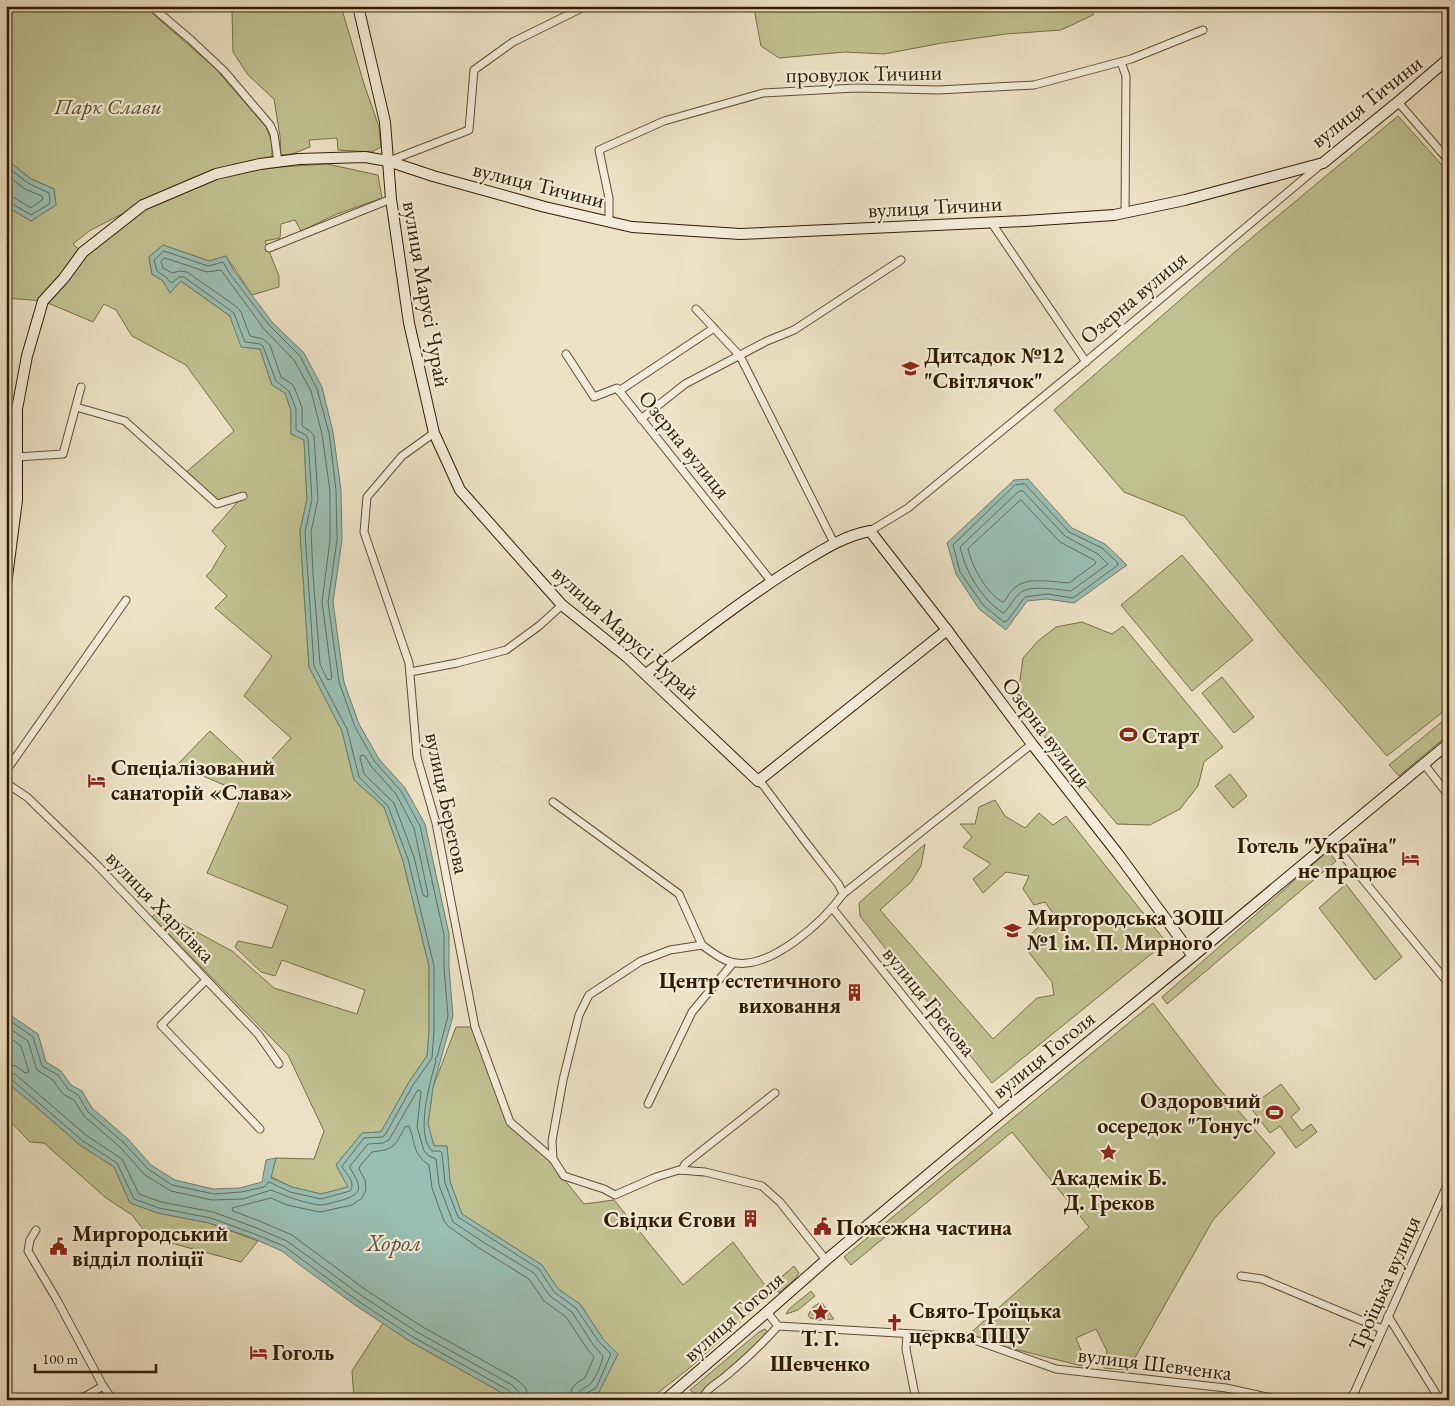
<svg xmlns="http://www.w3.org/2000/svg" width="1455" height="1406" viewBox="0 0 1455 1406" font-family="'EB Garamond',serif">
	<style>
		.green { fill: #c0c190; stroke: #786e48 }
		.water { fill: #99beb3; stroke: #6f7d6c }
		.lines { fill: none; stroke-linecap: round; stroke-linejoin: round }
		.shore { stroke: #656c5a; stroke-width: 1 }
		.street-casing { stroke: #604d32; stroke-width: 9 }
		.secondary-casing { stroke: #311b01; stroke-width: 12 }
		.street { stroke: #f4ecda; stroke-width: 7 }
		.secondary { stroke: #f4ecda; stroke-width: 10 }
		.labels { text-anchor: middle; stroke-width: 4.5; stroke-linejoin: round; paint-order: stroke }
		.street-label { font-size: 22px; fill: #311b01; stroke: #f4ecda }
		.park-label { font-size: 22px; font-style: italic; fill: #5c4d2c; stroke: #f4ecda }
		.poi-label { font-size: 22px; font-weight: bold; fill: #311b01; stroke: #f4ecda; text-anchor: start }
		.water-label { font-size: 24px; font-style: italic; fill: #55543f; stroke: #f4ecda }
	</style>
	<rect width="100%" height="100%" fill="#eee2c6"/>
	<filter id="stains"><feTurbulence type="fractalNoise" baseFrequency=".004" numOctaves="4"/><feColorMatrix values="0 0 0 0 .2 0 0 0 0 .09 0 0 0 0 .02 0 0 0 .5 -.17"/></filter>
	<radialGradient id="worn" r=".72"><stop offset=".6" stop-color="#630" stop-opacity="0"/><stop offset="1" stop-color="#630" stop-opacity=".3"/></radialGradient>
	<g class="green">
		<path d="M6 6H144L215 68 266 127 272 142V158L216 169 163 193 89 231 73 244 82 252 143 205 216 174 279 167 327 164 378 175 382 198 337 214 301 231 295 220 281 224 280 238 265 241 279 276V287L252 295 226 256 209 261 163 245 149 257 152 274 163 281 170 292 181 281 230 316 242 347 260 349 272 385 285 393 291 410V434L304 440 307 499 300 531 309 667 342 731 354 780 384 807 403 861 429 966V1032L427 1056 409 1082 381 1132 362 1133 336 1165 348 1187 321 1194 292 1187 271 1177 276 1158 314 1159 324 1131 288 1055 152 917 158 911 232 951 274 988 357 1014 365 990 282 960 275 976 261 972 235 947 238 941 272 948 288 906 207 873 243 793 177 765 210 731 257 775 291 738 244 696 272 656 215 608 227 596 206 576 211 571 226 546 212 531 242 497 217 504 184 474 234 431 186 365 132 336 116 310 104 304 93 322 43 301 6 298V206L31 221 56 205 54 189 31 179 6 159Z"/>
		<path d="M245 6H341L364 84 379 127 381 147 372 152 338 150 337 138 309 140 310 147 292 154 281 155 280 136 274 99 248 75 233 52 232 11Z"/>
		<path d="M757 6H1096L1093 15 1061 30 1006 34 942 43 884 54 845 52 779 58 761 46 755 14Z"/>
		<path d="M1398 116 1449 173V707L1387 756 1285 639 1184 516 1124 492 1054 410 1243 245Z"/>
		<path d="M1182 555 1253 640 1192 691 1121 605Z"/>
		<path d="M1082 622 1112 634 1123 626 1223 747 1204 762 1198 786 1180 809 1150 825 1117 824 1032 722 1018 694 1023 658 1038 641 1056 627Z"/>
		<path d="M1222 677 1254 717 1234 733 1202 693Z"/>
		<path d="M1449 716V734L1399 776 1389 765Z"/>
		<path d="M1230 774 1247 796 1233 808 1215 786Z"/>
		<path d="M995 800 1005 816 1025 828 1039 813 1053 825 1066 816 1166 942 992 1083 860 916 859 903 925 844 921 866 911 882 880 910 993 1039 1037 998 1054 995 1052 982 1027 950 1030 935 1053 913 1045 902 1034 905 1023 889 1029 876 1006 872 983 893 973 879 991 864 963 847 972 837 960 824H975L979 807Z"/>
		<path d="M1328 851 1336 861 1167 1004 1162 997Z"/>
		<path d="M1346 884 1402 957 1375 980 1319 908Z"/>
		<path d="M1153 1003 1216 1085 1275 1153 1213 1220 1128 1370 1104 1368 1107 1351 1096 1329 1076 1338 1083 1355 1082 1366 966 1337 1089 1227 1012 1132 851 1265 844 1257Z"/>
		<path d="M456 1027H475L510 1122 547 1158 584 1204 614 1200 683 1285 733 1242 770 1292 749 1314 692 1366 649 1400H584L599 1392 618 1354 603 1339 580 1304 558 1289 542 1265 462 1214 450 1182 447 1146H434L428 1124 433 1087Z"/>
		<path d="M6 1080 10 1085 33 1104 80 1145 114 1167 130 1203 158 1213 209 1223 258 1241 241 1262 149 1237 132 1215 106 1198 44 1143 30 1142 6 1117Z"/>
		<path d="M1281 1084 1300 1109 1291 1117 1302 1131 1311 1124 1317 1132 1296 1148 1280 1126 1270 1133 1250 1107Z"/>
		<path d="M794 1266 799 1273 795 1279 779 1293 772 1285Z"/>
		<path d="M811 1291 815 1296 798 1310 786 1314 789 1309Z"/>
		<path d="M821 1302 834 1319 818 1320 810 1318 808 1315 813 1307Z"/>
		<path d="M383 1323 411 1342 506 1395 501 1400H354L352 1371Z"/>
		<path d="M765 1329 768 1332 759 1342 698 1396 690 1390 759 1332Z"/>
	</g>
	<g class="water">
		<path d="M6 159 31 179 54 189 56 205 31 221 6 206Z"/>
		<path d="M163 245 209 261 226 256 234 271 272 322 304 353 322 387 333 432 341 490 342 540 333 602 344 682 359 724 379 759 405 788 425 824 449 934V968L453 1016 433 1087 428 1124 434 1146H447L450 1182 462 1214 542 1265 558 1289 580 1304 603 1339 618 1354 599 1392 584 1400H512L506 1395 411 1342 355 1305 301 1266 282 1251 250 1237 209 1223 158 1213 130 1203 114 1167 80 1145 33 1104 10 1085 6 1080V1012L38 1034 46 1062 61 1071 71 1085 82 1091 92 1108 128 1139 151 1165 175 1180 213 1189 240 1188 262 1182 266 1160 276 1158 271 1178 292 1187 321 1194 348 1187 336 1165 362 1133 381 1132 409 1082 427 1056 429 1032V966L403 861 384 807 354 780 342 731 309 667 300 531 307 499 304 440 291 434V410L285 393 272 385 260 349 241 347 230 316 181 281 170 293 163 281 152 274 149 257Z"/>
		<path d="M1028 479 1072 528 1105 544 1127 565 1074 603 1047 599 1027 601 1006 630 979 609 956 574 947 543 1014 480Z"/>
	</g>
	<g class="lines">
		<g class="shore">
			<path d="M6 166 28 183 49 193 50 201 49 204 31 215 11 203 6 202"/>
			<path d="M6 174 25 189 42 196 43 199 31 208 13 197 6 196"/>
			<path d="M165 258 207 272 221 270 264 329 294 360 311 391 322 434 330 491V540L322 602 332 678 330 680 327 679 320 664 313 574 311 532 318 499 314 436 310 431 302 426V408L295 389 292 384 281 377 270 345 263 339 250 336 241 312 237 307 187 272 180 271 172 273 163 268 161 262Z"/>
			<path d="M1025 484 1069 532 1102 548 1117 562 1118 565 1073 598 1047 594 1025 597 1007 621 1004 622 983 605 960 572 953 545 1015 485Z"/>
			<path d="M1023 491 1065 536 1098 554 1108 564 1071 591C1058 590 1030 584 1020 593 1014 598 1010 606 1005 612L1003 613C981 598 966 573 960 547L1018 492Z"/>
			<path d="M1021 500 1060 542 1094 560 1096 563 1069 583C1054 582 1029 577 1017 586 1011 590 1008 596 1004 602H1002C986 592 972 567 968 549Z"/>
			<path d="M362 755 365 756 371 766 396 794 414 828 428 894 427 897 423 895 414 857 394 803 364 774 360 758Z"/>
			<path d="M6 1018 33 1037 42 1066 58 1075 68 1089 78 1095 88 1112 124 1143 148 1169 172 1185 214 1194 241 1192 264 1187 269 1182 290 1192 321 1199 350 1191C356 1183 347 1174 342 1167L343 1165 364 1138 382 1137 385 1135 413 1085 432 1058 434 1031V966L408 859 388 806 359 777 347 729 314 666 305 532 312 500 308 439 306 435 296 430V409L289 391 276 381 263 346 260 344 245 342 234 313 184 277H179L173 282H170L166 277 157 271 154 260 164 251 208 266 223 262 230 274 269 325 300 356 317 389 329 433 336 490 337 540 328 602 339 682 355 727 375 762 401 791 420 826 444 935V968L448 1016 437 1057 435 1058 436 1061C430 1082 415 1134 432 1151H440L442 1153 445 1183 458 1217 539 1269 554 1292 576 1308 599 1342 611 1354 596 1388 585 1394 583 1400"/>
			<path d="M6 1026 28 1041 37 1070 53 1080 63 1094 74 1100 84 1116 120 1147 145 1175 171 1191 212 1200 243 1199 271 1190C286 1196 303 1203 320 1205 326 1205 333 1202 339 1201 364 1194 362 1188 350 1168V1166L368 1144 383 1143 389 1140 417 1091 420 1090 421 1092 417 1127 424 1151 429 1156 436 1159 439 1185 453 1222 483 1242 534 1273 550 1296 572 1312 594 1346 603 1356C602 1363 597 1375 592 1382 586 1390 578 1386 577 1400"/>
			<path d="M6 1035 21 1046 29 1072 25 1073 16 1066 6 1064"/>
			<path d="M6 1072 15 1074 87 1136 122 1159 139 1194 161 1202 213 1212 254 1227 287 1241 362 1296 417 1332 512 1385 519 1392 521 1400"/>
			<path d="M6 1078 11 1079 83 1141 117 1163 134 1199 159 1208 211 1218 252 1233 284 1246 358 1301 413 1337 508 1390 514 1395 515 1400"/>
			<path d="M528 1400 526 1388 516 1379 421 1326 366 1290 292 1235 257 1220 233 1211 232 1208 271 1198 287 1205 320 1212 352 1205 362 1198 366 1190 365 1180 359 1169 360 1166 372 1152C395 1149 394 1147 405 1127L409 1126C416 1144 412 1153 429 1165L432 1188 444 1221 448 1226 479 1248 529 1279 544 1301 566 1317 588 1350 594 1357 585 1378 578 1382 572 1388 569 1400"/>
		</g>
		<defs>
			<g id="street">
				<path d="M151 6 191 40 224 71 270 125 274 134 278 162"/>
				<path d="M1121 62 1126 76 1125 212"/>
				<path d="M1398 102 1449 161"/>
				<path d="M389 161 469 130 474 70 513 42 586 6"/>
				<path d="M609 221V198L599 150 664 121 763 93 856 88 939 90 1034 85 1131 59 1203 30"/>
				<path d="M991 222 1086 362"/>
				<path d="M269 248 391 199"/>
				<path d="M696 309 740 356 834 543"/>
				<path d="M566 354 594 397 617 388 771 581"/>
				<path d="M619 391 714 328"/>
				<path d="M76 407 125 421 217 504 243 496"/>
				<path d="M641 419 685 384 767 341 794 330 901 260"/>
				<path d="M434 433 402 456 367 497 364 532 409 663 417 757 436 823 475 1027 510 1122 553 1159"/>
				<path d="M17 457 63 454 81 387"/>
				<path d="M870 531 908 508 1077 369 1319 166"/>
				<path d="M410 672 457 663 506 650 539 626 562 605"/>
				<path d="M1424 764 1449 796"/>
				<path d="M6 771 126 600"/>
				<path d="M758 781 763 785 804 840 839 885 843 894"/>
				<path d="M6 783 27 797 96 864 258 1034 279 1064"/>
				<path d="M553 802 679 894 702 945"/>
				<path d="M1331 841 1449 984"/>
				<path d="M833 909 999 1115"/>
				<path d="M206 980 161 1025 260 1129"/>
				<path d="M648 1104 692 1012 733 963"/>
				<path d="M682 1170 685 1164 775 1093"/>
				<path d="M36 1230 30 1240 28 1251 57 1300 103 1386 113 1400"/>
				<path d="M826 1260 780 1202 762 1186 705 1172 679 1170 656 1177 615 1195 604 1189 564 1176 553 1159 552 1141 563 1080 579 1015 589 995 641 961 670 950 702 945C712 952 724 962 736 963 772 968 823 922 843 894L1032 744"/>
				<path d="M1241 1276 1262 1279 1382 1329"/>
				<path d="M767 1312 778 1326 966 1337 1056 1369 1226 1388 1281 1400"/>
				<path d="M1388 1316 1440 1400"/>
				<path d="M907 1334 906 1349 916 1400"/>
				<path d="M1353 1394 1363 1400"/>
				<path d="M79 1400 103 1386"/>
				<path d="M702 1400C707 1387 717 1384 727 1375 745 1360 762 1344 778 1326"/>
				<path d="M1351 1400 1449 1181"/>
			</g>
			<g id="secondary">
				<path d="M358 6 385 122 391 199 409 323 434 433 460 490 562 605 627 657 758 781 947 630"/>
				<path d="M6 585 17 500V409L27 356 43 301 64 278 83 252 143 205 216 174 260 164 299 159 365 157 388 161 433 176 545 207 632 227 740 234 1025 221 1114 215 1185 200 1323 163 1398 102 1449 58"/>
				<path d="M646 674C697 636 747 596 801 563 824 549 844 536 870 531L947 630 1032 744 1118 854 1193 956"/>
				<path d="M665 1400 767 1312 826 1260 999 1115 1186 962 1449 743"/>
			</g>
		</defs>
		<use href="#street" class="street-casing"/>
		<use href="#secondary" class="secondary-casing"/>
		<use href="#street" class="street"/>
		<use href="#secondary" class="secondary"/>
	</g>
	<defs>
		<symbol id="school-bare" viewBox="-9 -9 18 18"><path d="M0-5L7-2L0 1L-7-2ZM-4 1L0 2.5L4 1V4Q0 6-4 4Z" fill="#8f2418" stroke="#f4ecda" stroke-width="2.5" paint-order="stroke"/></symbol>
		<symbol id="stadium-bare" viewBox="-9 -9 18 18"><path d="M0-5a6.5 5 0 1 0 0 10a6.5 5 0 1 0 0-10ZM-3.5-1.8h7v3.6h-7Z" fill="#8f2418" stroke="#f4ecda" stroke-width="2.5" paint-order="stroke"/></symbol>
		<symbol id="hotel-bare" viewBox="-9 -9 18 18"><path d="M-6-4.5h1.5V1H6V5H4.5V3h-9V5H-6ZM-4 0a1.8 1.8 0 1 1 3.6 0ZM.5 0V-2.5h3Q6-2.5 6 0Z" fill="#8f2418" stroke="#f4ecda" stroke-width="2.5" paint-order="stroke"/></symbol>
		<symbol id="building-bare" viewBox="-9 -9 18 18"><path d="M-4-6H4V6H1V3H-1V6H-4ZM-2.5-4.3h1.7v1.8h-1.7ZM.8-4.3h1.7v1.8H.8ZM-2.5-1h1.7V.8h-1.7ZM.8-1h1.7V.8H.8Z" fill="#8f2418" stroke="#f4ecda" stroke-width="2.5" paint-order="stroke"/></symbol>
		<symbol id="sight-bare" viewBox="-9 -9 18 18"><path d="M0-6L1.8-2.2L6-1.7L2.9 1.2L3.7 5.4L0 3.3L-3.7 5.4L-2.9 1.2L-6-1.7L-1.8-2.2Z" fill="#8f2418" stroke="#f4ecda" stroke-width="2.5" paint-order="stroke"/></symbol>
		<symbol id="civic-bare" viewBox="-9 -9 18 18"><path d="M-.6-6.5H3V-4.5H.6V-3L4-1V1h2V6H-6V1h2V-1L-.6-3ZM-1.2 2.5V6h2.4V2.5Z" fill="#8f2418" stroke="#f4ecda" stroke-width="2.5" paint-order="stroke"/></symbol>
		<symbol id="church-bare" viewBox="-9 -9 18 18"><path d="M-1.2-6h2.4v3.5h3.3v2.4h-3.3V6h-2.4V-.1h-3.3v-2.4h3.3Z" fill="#8f2418" stroke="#f4ecda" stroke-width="2.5" paint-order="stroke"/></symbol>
	</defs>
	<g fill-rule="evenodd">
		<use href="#school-bare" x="898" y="356" width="25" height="25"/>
		<use href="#stadium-bare" x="1116" y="722" width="25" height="25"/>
		<use href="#hotel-bare" x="84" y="768" width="25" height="25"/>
		<use href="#hotel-bare" x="1398" y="846" width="25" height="25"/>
		<use href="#school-bare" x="1000" y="918" width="25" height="25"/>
		<use href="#building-bare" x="842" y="980" width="25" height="25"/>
		<use href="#stadium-bare" x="1262" y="1100" width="25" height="25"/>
		<use href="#sight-bare" x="1096" y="1140" width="25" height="25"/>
		<use href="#building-bare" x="738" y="1206" width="25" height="25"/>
		<use href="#civic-bare" x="810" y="1214" width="25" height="25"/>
		<use href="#civic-bare" x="46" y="1234" width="25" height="25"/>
		<use href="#sight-bare" x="808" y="1300" width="25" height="25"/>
		<use href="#church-bare" x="882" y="1310" width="25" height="25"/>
		<use href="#hotel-bare" x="246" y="1340" width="25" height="25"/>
	</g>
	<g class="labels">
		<g class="street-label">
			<text transform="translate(864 73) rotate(-1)" y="8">провулок Тичини</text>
			<text transform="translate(1366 101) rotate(-38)" y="8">вулиця Тичини</text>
			<text transform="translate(539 184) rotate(14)" y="8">вулиця Тичини</text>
			<text transform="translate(935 206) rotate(-3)" y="8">вулиця Тичини</text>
			<text transform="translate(427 294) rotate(80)" y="8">вулиця Марусі Чурай</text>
			<text transform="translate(1133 297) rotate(-40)" y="8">Озерна вулиця</text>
			<text transform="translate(685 444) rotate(51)" y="8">Озерна вулиця</text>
			<text transform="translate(626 632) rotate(42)" y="8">вулиця Марусі Чурай</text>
			<text transform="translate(1047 732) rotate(53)" y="8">Озерна вулиця</text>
			<text transform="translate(448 803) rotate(78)" y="8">вулиця Берегова</text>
			<text transform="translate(161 906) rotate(46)" y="8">вулиця Харківка</text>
			<text transform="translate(930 1001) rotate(51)" y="8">вулиця Грекова</text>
			<text transform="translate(1043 1054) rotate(-39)" y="8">вулиця Гоголя</text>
			<text transform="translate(1384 1283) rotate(-66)" y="8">Троїцька вулиця</text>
			<text transform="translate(733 1316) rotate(-41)" y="8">вулиця Гоголя</text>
			<text transform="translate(1155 1363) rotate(7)" y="8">вулиця Шевченка</text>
		</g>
		<g class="park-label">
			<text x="108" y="114">Парк Слави</text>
		</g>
		<g class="poi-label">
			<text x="924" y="363">Дитсадок №12<tspan x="924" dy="25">"Світлячок"</tspan></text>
			<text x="1142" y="743">Старт</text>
			<text x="111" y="775">Спеціалізований<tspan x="111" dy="25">санаторій «Слава»</tspan></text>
			<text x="1397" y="853" text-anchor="end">Готель "Україна"<tspan x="1397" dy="25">не працює</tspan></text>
			<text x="1027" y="925">Миргородська ЗОШ<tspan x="1027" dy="25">№1 ім. П. Мирного</tspan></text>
			<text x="841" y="988" text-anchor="end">Центр естетичного<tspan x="841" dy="25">виховання</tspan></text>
			<text x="1261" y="1108" text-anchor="end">Оздоровчий<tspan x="1261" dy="25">осередок "Тонус"</tspan></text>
			<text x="1109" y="1185" text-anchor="middle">Академік Б.<tspan x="1109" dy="25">Д. Греков</tspan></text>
			<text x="736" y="1227" text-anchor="end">Свідки Єгови</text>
			<text x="836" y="1235">Пожежна частина</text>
			<text x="72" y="1241">Миргородський<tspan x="72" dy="25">відділ поліції</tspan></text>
			<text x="909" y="1318">Свято-Троїцька<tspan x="909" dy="25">церква ПЦУ</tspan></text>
			<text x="820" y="1346" text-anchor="middle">Т. Г.<tspan x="820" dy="25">Шевченко</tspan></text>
			<text x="272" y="1360">Гоголь</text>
		</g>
		<g class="water-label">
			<text x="394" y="1251">Хорол</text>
		</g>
	</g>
	<rect width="1455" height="1406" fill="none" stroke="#eee2c6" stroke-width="25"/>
	<rect x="8" y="8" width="1440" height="1391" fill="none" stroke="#311b01" stroke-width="2.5"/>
	<rect x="12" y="12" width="1430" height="1381" fill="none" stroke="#311b01"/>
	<path d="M35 1364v8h121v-8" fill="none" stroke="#311b01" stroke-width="2.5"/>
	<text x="42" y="1364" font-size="15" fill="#311b01" stroke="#f4ecda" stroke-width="4" paint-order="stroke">100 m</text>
	<rect width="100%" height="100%" filter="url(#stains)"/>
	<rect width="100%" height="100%" fill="url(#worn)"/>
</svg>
